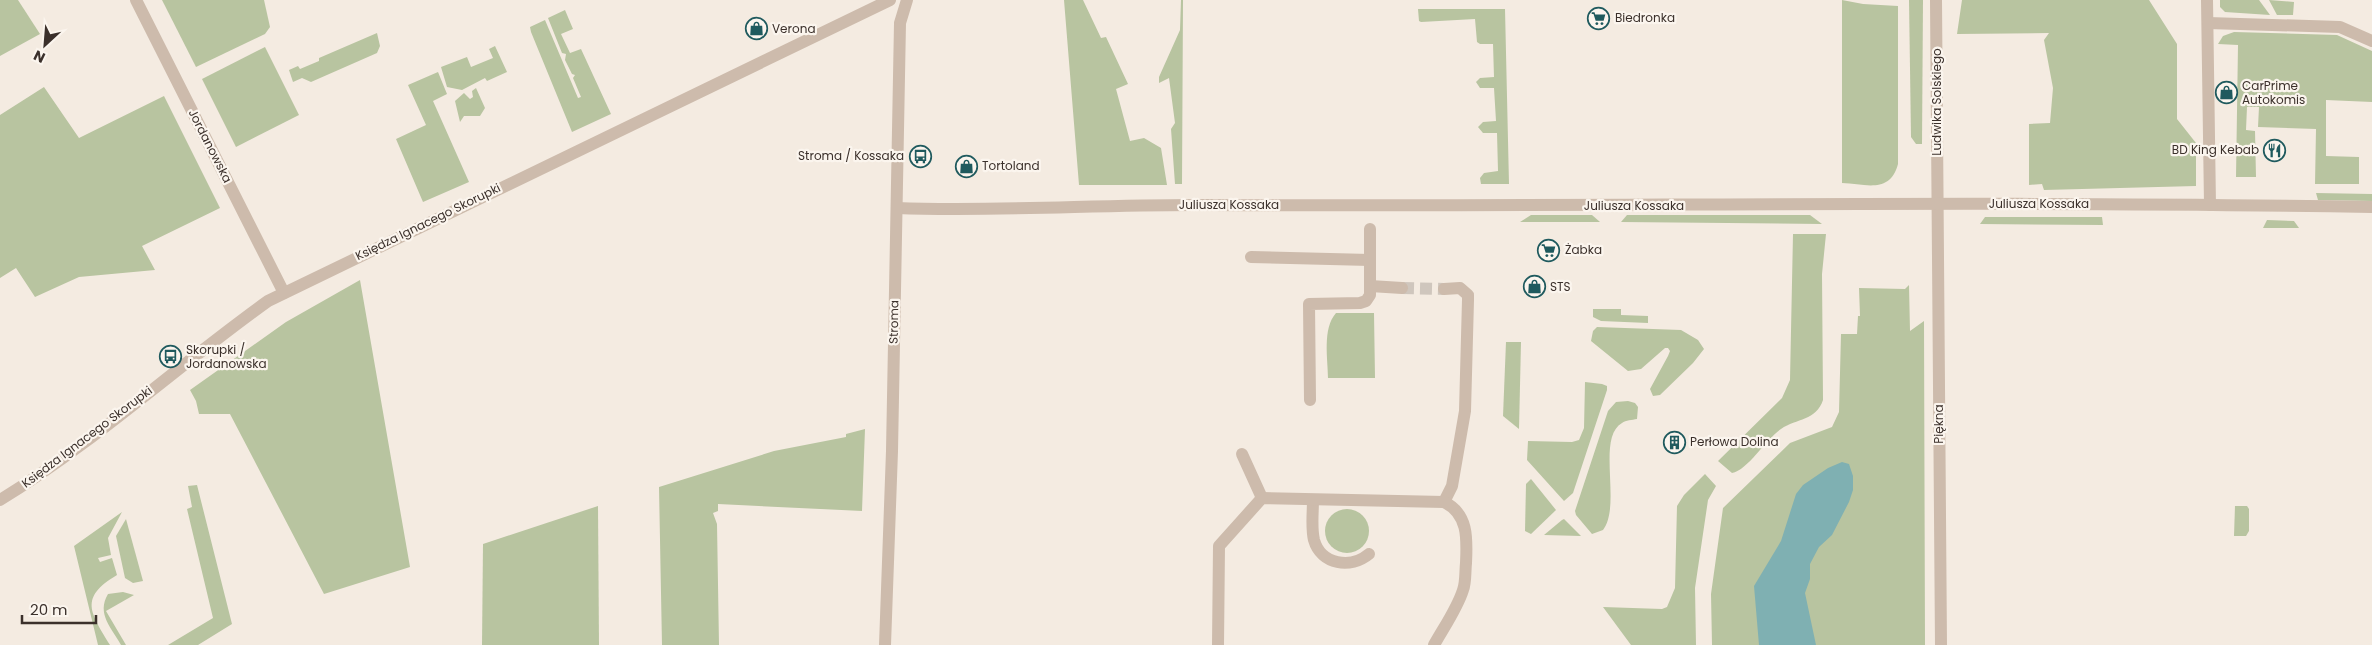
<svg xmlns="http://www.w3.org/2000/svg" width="2372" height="645" viewBox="0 0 2372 645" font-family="Poppins,sans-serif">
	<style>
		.green { fill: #b8c4a0 }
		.water { fill: #7fb0b2 }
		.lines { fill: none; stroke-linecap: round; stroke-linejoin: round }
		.minor-tunnel { stroke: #cfc6bd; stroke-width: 12; stroke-dasharray: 12 6; stroke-linecap: butt }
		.minor { stroke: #cdbbac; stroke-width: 12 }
		.labels { text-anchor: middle; stroke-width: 4.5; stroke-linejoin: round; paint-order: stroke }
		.poi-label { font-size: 12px; fill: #3b302b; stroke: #fbf5ee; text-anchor: start }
		.street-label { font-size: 12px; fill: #3b302b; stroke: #fbf5ee }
	</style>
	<rect width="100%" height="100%" fill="#f4ebe1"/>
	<g class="green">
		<path d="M0 0H18L40 34 0 56Z"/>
		<path d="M162 0H264L270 27 265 34 196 67Z"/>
		<path d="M1064 0H1083L1101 38 1106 37 1128 84 1116 89 1130 141 1144 138 1161 148 1167 185H1079Z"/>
		<path d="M1181 0H1183L1182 184H1175L1171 129 1175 123 1169 78 1159 83V77L1180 30Z"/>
		<path d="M1842 0 1863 4 1898 6V164C1890 194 1866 184 1842 183Z"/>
		<path d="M1909 0H1923L1922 144H1916L1911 137Z"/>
		<path d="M1962 0H2149L2177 44V119L2196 143V186L2044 190 2042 184 2029 185V124L2050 123 2053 88 2044 40 2049 33 1957 34Z"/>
		<path d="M2220 0H2259L2270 15 2225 12 2220 7Z"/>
		<path d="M2269 0 2294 2 2293 15H2277Z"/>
		<path d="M1418 9H1505L1509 184H1481L1480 178 1484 173 1498 171 1497 133H1483L1478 127 1483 122 1496 121 1494 88H1480L1476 82 1480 78 1494 77 1493 44H1480L1477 42 1475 19 1421 22 1419 21Z"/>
		<path d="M565 10 573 29 561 34 570 53 581 49 611 114 572 132 531 32 530 27 545 20 578 98 581 97 573 78 575 75 572 74 565 60 566 54 562 53 548 18Z"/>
		<path d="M2234 32 2337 35 2372 51V102L2326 100V156L2359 157V184H2315L2316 129 2258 127 2259 107H2247L2246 130 2255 131 2256 177H2236L2238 45 2218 44 2223 36Z"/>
		<path d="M377 33 380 46 377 53 311 82 302 78 293 82 289 70 298 66 300 69 319 61V58Z"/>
		<path d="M495 46 507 72 487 81 485 78 462 90 447 87 441 67 467 57 471 67 493 58 489 49Z"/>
		<path d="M265 47 299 115 236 147 202 79Z"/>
		<path d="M438 72 447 94 433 101 469 182 423 202 396 139 426 125 408 85Z"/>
		<path d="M44 87 79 138 164 96 220 208 142 246 155 270 79 277 35 297 16 268 0 278V115Z"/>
		<path d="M476 88 485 108 480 116H464L460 122 455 101 464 93 470 99 473 97 472 91Z"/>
		<path d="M2316 193 2372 194V201L2318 200Z"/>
		<path d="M1531 215H1592L1600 222H1520Z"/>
		<path d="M1627 215H1810L1822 224 1621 222Z"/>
		<path d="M1985 217H2102L2103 225 1980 224Z"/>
		<path d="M2267 220 2294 221 2299 228H2263Z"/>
		<path d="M1793 234H1826L1822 274 1823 400C1816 421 1797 418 1781 429 1766 439 1748 470 1732 473L1718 461 1782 398 1790 380Z"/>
		<path d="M360 280 410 567 324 594 230 414H199L196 401 190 390 286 322Z"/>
		<path d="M1909 285 1910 331 1924 321 1925 645H1712L1711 594 1723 508 1790 443 1832 427 1839 412 1841 334H1857L1858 316H1860L1859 288 1905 289Z"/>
		<path d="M1593 309H1621V315L1648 316V323L1601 321 1593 317Z"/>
		<path d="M1336 313H1374L1375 378H1328C1328 359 1322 329 1336 313Z"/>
		<path d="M1597 327 1681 330 1698 340 1704 349 1693 363 1660 395 1653 396 1650 389 1668 356 1670 351 1668 348H1665L1641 369 1628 371 1591 341 1593 331Z"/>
		<path d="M1506 342H1521L1519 429 1503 416Z"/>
		<path d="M1585 382 1602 384 1607 386V390L1573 493 1564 501 1527 460 1528 441 1572 442 1579 440 1584 428Z"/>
		<path d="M1628 401 1635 403 1638 407 1637 419C1632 420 1626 420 1622 423 1596 438 1622 505 1603 530L1592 534 1576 515 1575 511 1608 411 1616 402Z"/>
		<path d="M865 429 862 511 718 504V511L713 513 717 524 719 645H662L659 487 774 451 846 437V434Z"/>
		<path d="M1705 474 1716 486 1708 500 1695 588 1696 645H1631L1603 607 1662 609 1667 607 1675 588 1677 506 1684 495Z"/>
		<path d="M1531 479 1556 510 1531 534 1525 531 1526 484Z"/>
		<path d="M197 485 232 624 198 645H168L213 618 187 509 192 507 188 486Z"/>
		<path d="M598 506 599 645H482L483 544Z"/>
		<path d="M2235 506H2247L2249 509V531L2246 536H2234Z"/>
		<circle cx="1347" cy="531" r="22"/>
		<path d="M122 512 108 538 111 555 98 558 100 562 112 558 117 575C78 598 91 613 110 645H98L74 546Z"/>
		<path d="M126 519 143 581 133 583 125 578 116 536Z"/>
		<path d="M1564 519 1581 536 1544 535 1562 520Z"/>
		<path d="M123 592 134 595 106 611 126 645H121C112 628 96 614 108 594Z"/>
	</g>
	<path class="water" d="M1842 462 1849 464 1853 476V490L1849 502 1832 535 1819 547 1810 564V579L1805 593 1816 645H1759L1754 586 1781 541 1796 494 1803 485 1828 468Z"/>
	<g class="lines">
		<path class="minor-tunnel" d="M1402 288 1444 289"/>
		<g class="minor">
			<path d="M136 0 284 293"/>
			<path d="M1936 0 1941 645"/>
			<path d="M2207 0 2210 205"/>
			<path d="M2208 23 2340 27 2372 41"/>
			<path d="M897 208C1000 212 1104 204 1208 205 1596 207 1984 200 2372 207"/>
			<path d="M1251 257 1370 260"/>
			<path d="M1370 286 1402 288"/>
			<path d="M1444 289 1460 288 1468 295V300L1465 411 1452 486 1444 502"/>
			<path d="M1310 400 1309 304 1360 303 1366 301 1370 295V229"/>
			<path d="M1242 454 1262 498"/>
			<path d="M0 500C95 442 177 366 268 301L890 0"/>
			<path d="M1313 500C1313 512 1311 528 1314 540 1321 565 1351 569 1369 554"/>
			<path d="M885 645 892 451 900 23 907 0"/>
			<path d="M1218 645 1219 546 1262 498 1444 502C1469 514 1467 540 1466 563 1465 572 1466 582 1463 590 1457 609 1444 627 1434 645"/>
		</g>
	</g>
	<defs>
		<symbol id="supermarket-ring" viewBox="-11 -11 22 22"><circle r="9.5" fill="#fbf5ee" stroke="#1f5a5e" stroke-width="1.5"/><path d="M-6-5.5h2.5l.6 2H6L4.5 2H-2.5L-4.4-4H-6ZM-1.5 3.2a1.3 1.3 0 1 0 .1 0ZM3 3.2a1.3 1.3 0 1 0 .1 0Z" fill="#1f5a5e"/></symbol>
		<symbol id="shop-ring" viewBox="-11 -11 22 22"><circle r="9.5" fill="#fbf5ee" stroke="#1f5a5e" stroke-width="1.5"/><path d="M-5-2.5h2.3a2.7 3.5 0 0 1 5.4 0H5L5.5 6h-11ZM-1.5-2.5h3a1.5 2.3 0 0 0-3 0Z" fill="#1f5a5e"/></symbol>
		<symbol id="restaurant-ring" viewBox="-11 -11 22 22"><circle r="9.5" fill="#fbf5ee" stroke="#1f5a5e" stroke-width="1.5"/><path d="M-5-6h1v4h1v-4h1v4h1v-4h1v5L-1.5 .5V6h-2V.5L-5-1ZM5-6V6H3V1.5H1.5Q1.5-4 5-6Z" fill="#1f5a5e"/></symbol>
		<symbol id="bus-ring" viewBox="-11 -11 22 22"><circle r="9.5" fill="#fbf5ee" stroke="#1f5a5e" stroke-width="1.5"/><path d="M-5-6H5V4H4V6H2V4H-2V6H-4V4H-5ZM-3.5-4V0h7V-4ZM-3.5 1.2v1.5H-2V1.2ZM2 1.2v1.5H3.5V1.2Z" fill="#1f5a5e"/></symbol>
		<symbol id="building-ring" viewBox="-11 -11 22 22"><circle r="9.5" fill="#fbf5ee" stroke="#1f5a5e" stroke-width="1.5"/><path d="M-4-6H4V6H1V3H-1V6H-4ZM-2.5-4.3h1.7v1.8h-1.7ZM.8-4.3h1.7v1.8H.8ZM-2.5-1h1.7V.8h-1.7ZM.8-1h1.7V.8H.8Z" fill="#1f5a5e"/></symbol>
	</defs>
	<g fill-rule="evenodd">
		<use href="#supermarket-ring" x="1586" y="6" width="25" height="25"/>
		<use href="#shop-ring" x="744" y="16" width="25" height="25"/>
		<use href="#shop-ring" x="2214" y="80" width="25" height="25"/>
		<use href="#restaurant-ring" x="2262" y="138" width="25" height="25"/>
		<use href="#bus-ring" x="908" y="144" width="25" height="25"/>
		<use href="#shop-ring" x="954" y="154" width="25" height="25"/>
		<use href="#supermarket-ring" x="1536" y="238" width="25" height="25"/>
		<use href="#shop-ring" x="1522" y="274" width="25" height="25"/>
		<use href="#bus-ring" x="158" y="344" width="25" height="25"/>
		<use href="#building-ring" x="1662" y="430" width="25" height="25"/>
	</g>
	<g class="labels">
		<g class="poi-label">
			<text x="1615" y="22">Biedronka</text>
			<text x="772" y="33">Verona</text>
			<text x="2242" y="90">CarPrime<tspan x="2242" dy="14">Autokomis</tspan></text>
			<text x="2259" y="154" text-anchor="end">BD King Kebab</text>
			<text x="904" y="160" text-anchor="end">Stroma / Kossaka</text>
			<text x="982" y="170">Tortoland</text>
			<text x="1565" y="254">Żabka</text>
			<text x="1550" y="291">STS</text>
			<text x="186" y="354">Skorupki /<tspan x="186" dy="14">Jordanowska</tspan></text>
			<text x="1690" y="446">Perłowa Dolina</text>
		</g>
		<g class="street-label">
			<text transform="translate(1937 102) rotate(-90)" y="4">Ludwika Solskiego</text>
			<text transform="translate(210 146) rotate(63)" y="4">Jordanowska</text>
			<text x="2039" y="208">Juliusza Kossaka</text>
			<text x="1229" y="209">Juliusza Kossaka</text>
			<text x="1634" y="210">Juliusza Kossaka</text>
			<text transform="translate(428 222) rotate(-26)" y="4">Księdza Ignacego Skorupki</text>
			<text transform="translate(894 322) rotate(-89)" y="4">Stroma</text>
			<text transform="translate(1939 424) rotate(-90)" y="4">Piękna</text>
			<text transform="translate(87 437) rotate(-37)" y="4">Księdza Ignacego Skorupki</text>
		</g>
	</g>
	<g transform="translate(45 45) rotate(206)" stroke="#fbf5ee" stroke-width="4" paint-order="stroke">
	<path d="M0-4L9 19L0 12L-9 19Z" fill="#3b302b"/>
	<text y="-8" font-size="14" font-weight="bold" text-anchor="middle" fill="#3b302b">N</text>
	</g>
	<path d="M22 615v8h74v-8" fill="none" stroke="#3b302b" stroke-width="2.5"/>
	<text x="30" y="615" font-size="15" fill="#3b302b" stroke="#fbf5ee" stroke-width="4" paint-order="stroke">20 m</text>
</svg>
